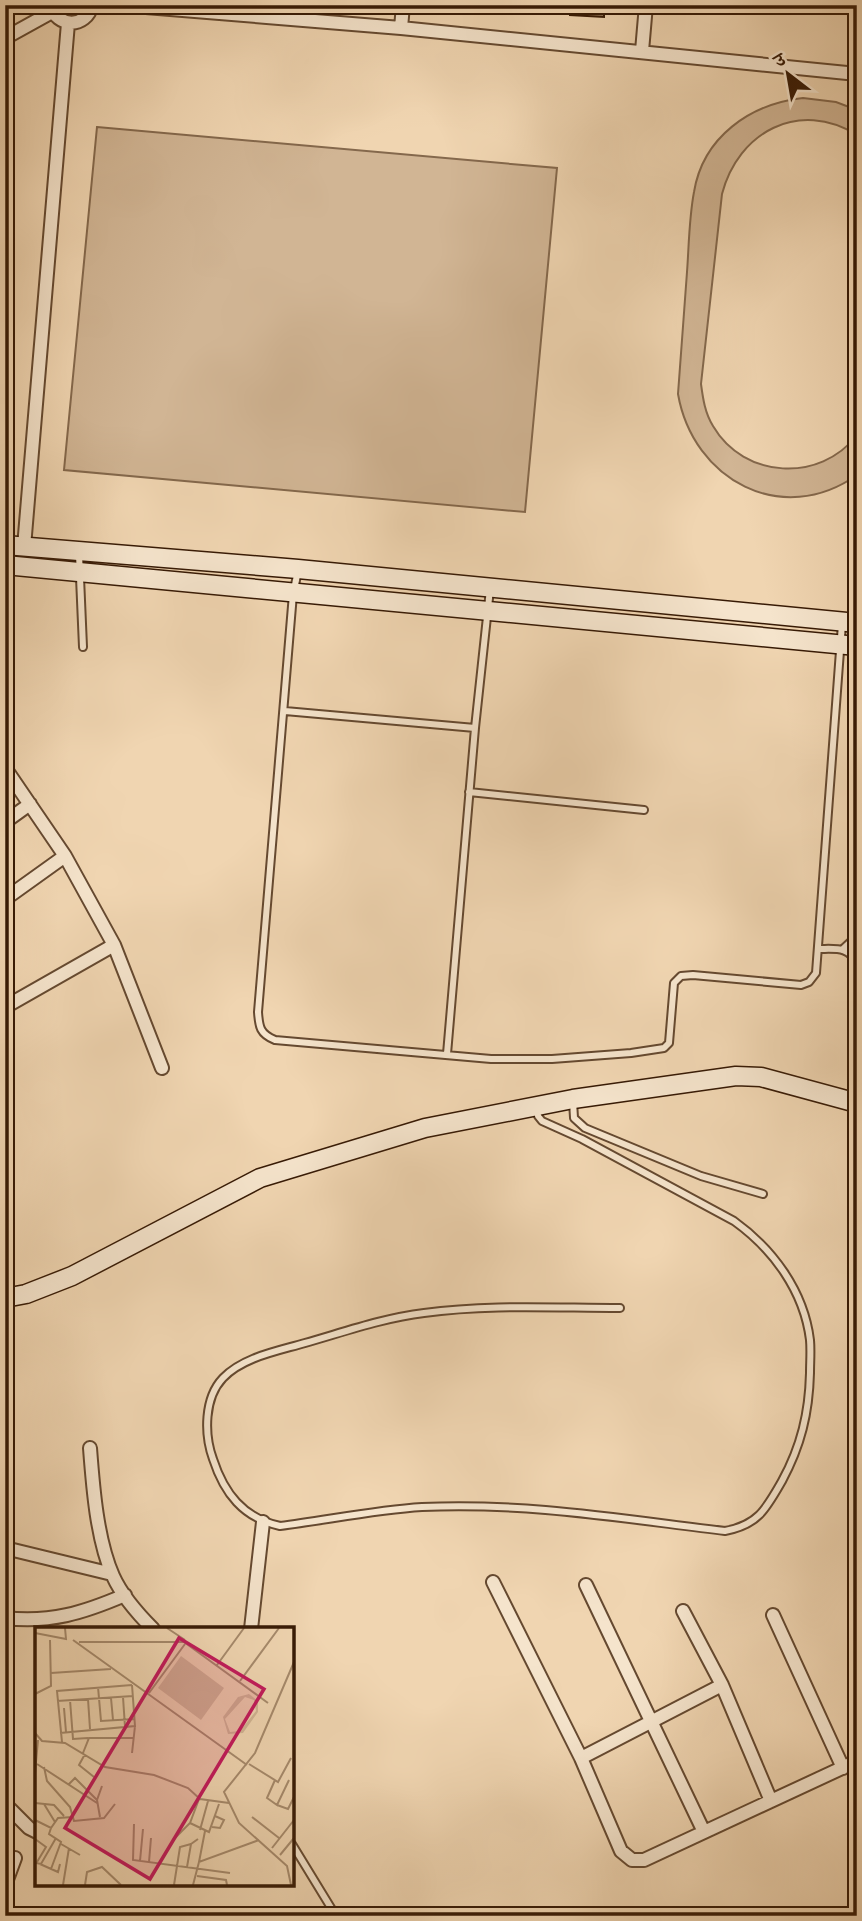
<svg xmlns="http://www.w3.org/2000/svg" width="862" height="1921" font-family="'IM FELL French Canon','Noto Serif Devanagari',serif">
	<rect width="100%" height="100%" fill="#f0d5b1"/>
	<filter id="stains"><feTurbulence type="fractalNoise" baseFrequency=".00286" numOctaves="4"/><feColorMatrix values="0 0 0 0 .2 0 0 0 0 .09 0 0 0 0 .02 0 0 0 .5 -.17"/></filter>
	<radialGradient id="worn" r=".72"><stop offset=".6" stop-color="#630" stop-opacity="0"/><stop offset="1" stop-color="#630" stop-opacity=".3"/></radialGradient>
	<path fill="#d1b594" stroke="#84684c" stroke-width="2" d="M 803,98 L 836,102 L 857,110 L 857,135 C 799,99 738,132 722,194 L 701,384 C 703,399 705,413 713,426 C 744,479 820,483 857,435 L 857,475 C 782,528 693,480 678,394 C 681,353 684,313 687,272 C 689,245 689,218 694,192 C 703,137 750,104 803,98 Z
		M 97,127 L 557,168 L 525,512 L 64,470 Z"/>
	<path fill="#977b5e" stroke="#371a05" stroke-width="2" d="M 570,5 L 604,5 L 604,17 L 570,15 Z"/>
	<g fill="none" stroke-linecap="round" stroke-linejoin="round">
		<g stroke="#654930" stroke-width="10">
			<path id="lane" d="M 79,554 L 83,647
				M 298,571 L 293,594 L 258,1012 C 259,1027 260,1034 275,1040 L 491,1059 L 552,1059 L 631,1053 L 664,1048 L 669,1043 L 674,983 L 681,976 L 693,975 L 801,985 L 809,982 L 816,973 L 842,624
				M 285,711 L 475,728
				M 469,792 L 644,810
				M 818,949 C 836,949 849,946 857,964
				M 843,949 L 857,936
				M 447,1054 L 475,728 L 490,589
				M 573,1101 L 574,1118 L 585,1128 L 701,1176 L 763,1194
				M 537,1108 L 538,1116 L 542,1121 L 582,1139 L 734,1221 C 773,1249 804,1291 810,1340 C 811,1351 810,1362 810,1373 C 809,1413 801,1446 782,1481 C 766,1509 758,1525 725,1531 C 624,1519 524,1502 422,1507 C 375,1510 327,1520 280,1526 C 243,1518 224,1493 213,1459 C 204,1434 204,1398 223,1378 C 243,1357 278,1351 305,1343 C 344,1332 383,1318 424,1313 C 488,1304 555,1308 620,1308
				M 292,1844 L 336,1916"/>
		</g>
		<g stroke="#654930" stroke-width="16">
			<path id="street" d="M 50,5 C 57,28 86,29 92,5
				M 121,5 L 401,28 L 857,74
				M 401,28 L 403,5
				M 5,38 L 52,12
				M 642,51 L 646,5
				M 24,547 L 68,23
				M 5,768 L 65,856 L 5,899
				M 5,822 L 30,804
				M 65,856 L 114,945 L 162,1068
				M 5,1007 L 114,945
				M 90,1448 C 93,1488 97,1540 113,1576 C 122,1596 138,1614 153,1629
				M 856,1533 L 857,1530
				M 5,1548 L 112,1574
				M 493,1582 L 581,1758 L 621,1851 L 632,1860 L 644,1860 L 857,1761
				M 586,1585 L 704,1832
				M 683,1611 L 722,1685 L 771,1801
				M 773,1615 L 843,1768
				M 5,1618 C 51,1623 83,1613 125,1595
				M 251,1629 L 263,1522
				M 581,1758 L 722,1685
				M 5,1804 L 29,1828 L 37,1832
				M 5,1885 L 15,1858"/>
		</g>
		<g stroke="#371a05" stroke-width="21">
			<path id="secondary" d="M 5,545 L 298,569 L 857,623
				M 5,565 L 857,646
				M 5,1298 L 26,1294 L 72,1276 L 260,1178 L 425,1128 L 573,1099 L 736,1076 L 761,1077 L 857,1103"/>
		</g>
		<use href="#lane" stroke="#f5e4cc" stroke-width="6"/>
		<use href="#street" stroke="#f5e4cc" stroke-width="12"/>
		<use href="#secondary" stroke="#f5e4cc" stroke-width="18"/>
	</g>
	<g transform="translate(35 1627)">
		<rect width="259" height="259" fill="#f0d5b1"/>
		<path d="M 146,29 L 189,61 L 166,93 L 123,61 ZM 214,67 L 223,74 L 223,85 L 208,106 L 193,107 L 188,90 L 203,70 ZM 210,70 L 219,73 L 221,84 L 205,104 L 195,105 L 190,92 Z" fill="#d1b594" fill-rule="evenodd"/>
		<path fill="none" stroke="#a68a6c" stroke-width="2" d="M 132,1 L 150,13M 0,6 L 31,12 L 30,1M 38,13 L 212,138M 44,15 L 149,15M 153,17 L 149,15 L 233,76M 182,38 L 209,1M 16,46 L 76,42M 205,54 L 244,1M 63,60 L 66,94 L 100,92M 114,66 L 150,17M 0,67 L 16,59 L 15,13M 88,70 L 90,100M 76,71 L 78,93M 53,72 L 55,102M 35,73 L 38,112 L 53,111M 22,74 L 98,69M 29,81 L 31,105M 0,106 L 7,114 L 30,116 L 70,140 L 119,148 L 153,161 L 165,172 L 194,176M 25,106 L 100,99 L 97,58M 27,115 L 22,64 L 97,58M 48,126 L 54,111 L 99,111M 97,126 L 100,99M 50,127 L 44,138 L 59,150M 2,137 L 62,176M 214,137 L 243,155 L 256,131M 9,140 L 12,154 L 35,180 L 39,194 L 69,191 L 80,177M 0,146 L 3,113M 240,153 L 232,171 L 242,178 L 254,153M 33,158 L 40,151 L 62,173M 0,176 L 19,178 L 29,189M 9,177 L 20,195M 242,178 L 253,182 L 259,170M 65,190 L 62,173 L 67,159M 217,190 L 244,211M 0,193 L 16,201 L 23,191 L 38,190M 155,196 L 174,205 L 184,177M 99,197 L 98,233 L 195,246M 177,200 L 185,201 L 189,193 L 180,189M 165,203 L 173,174M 170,204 L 164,235 L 224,213M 0,212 L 11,220 L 2,235M 138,213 L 155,196 L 164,172M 26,217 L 45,228M 237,221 L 259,193M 245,228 L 259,211M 105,234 L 108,202M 114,235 L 116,211M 1,236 L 6,237 L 21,211M 5,237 L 23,245 L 25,237M 152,240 L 156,217 L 163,212M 16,242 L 26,215 L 14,207 L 16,201M 162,249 L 191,253 L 192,258M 28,258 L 34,221M 50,258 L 52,245 L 67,240 L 86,258M 139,258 L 145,220 L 156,217M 158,258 L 164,235M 256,258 L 252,239 L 204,196 L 189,165 L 220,126 L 259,35"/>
		<path fill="#c2185b" fill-opacity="0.15" stroke="#c2185b" stroke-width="3.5" d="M 144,11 L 229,62 L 115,252 L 30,201 Z"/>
		<rect width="259" height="259" fill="none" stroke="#371a05" stroke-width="3.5"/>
	</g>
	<rect width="862" height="1921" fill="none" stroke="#f0d5b1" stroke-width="28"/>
	<rect x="7" y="7" width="848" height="1907" fill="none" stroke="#371a05" stroke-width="3.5"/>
	<rect x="14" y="14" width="834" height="1893" fill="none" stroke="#371a05" stroke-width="2"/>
	<g transform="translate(788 74) rotate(329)" stroke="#f5e4cc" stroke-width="5" paint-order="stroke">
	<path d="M0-5L12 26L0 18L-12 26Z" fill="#371a05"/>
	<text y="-10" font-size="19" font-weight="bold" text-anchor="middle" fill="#371a05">उ</text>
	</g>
	<rect width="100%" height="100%" filter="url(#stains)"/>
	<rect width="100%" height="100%" fill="url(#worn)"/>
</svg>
